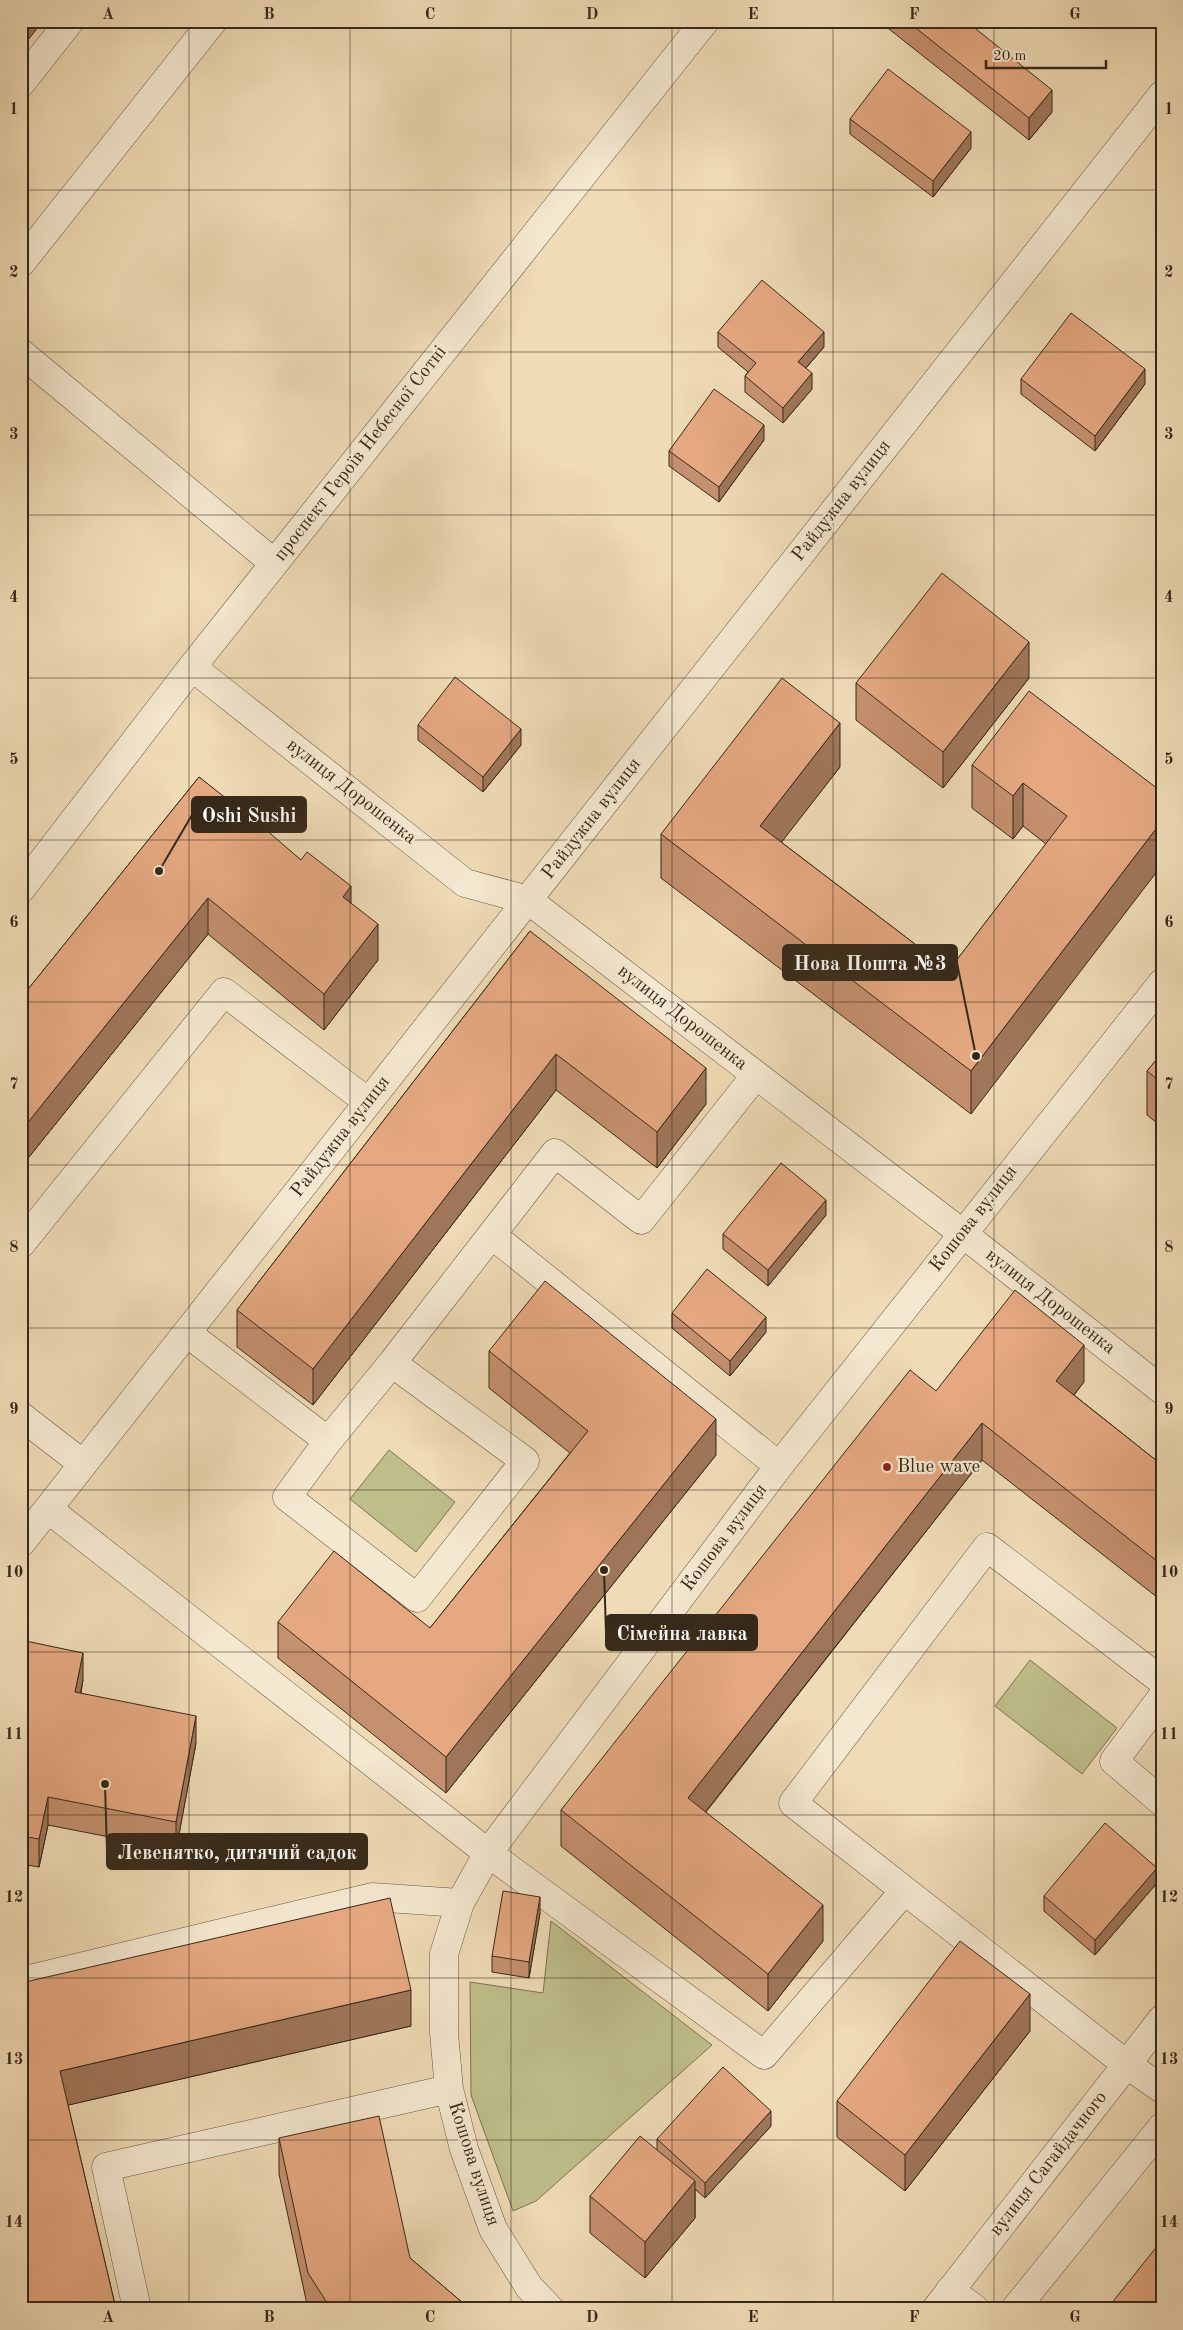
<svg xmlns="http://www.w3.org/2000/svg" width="1183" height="2330" font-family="'Old Standard TT',serif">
	<rect width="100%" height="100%" fill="#efdbb6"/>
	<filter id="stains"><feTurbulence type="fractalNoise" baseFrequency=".004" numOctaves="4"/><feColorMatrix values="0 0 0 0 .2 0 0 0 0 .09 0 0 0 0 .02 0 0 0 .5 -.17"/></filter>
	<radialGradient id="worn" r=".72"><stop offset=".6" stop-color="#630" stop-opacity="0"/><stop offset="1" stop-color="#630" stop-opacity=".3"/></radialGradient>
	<path fill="#bebe8b" stroke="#7a7452" d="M 389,1450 L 455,1502 L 416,1552 L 350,1499 Z
		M 1030,1660 L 1117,1728 L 1082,1774 L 995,1706 Z
		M 551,1921 L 712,2045 L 536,2201 L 513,2211 L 471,2095 L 470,1982 L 543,1993 Z"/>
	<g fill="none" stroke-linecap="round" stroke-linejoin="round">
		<g stroke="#645641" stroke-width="29">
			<path id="minor" d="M 21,83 L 70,21
				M 21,263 L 213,21
				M 21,353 L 274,563
				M 192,667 L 465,883 L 528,900 L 962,1233 L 1162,1390
				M 21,889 L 192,667 L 705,21
				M 492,1235 L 779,1466
				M 21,1244 L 224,992 L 368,1102
				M 187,1333 L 328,1441 L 287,1497 L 417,1598 L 525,1461 L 392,1363 L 328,1441
				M 392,1363 L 555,1153 L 641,1220 L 756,1075
				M 21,1416 L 83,1464
				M 48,1509 L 488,1853 L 764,2055 L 904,1891
				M 21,1543 L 1162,95
				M 1162,1681 L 987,1547 L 793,1803 L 1126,2064 L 1162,2089
				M 1162,1697 L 1114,1761 L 1162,1802
				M 21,1981 L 372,1897 L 460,1903
				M 950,2290 L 975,2309
				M 137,2309 L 106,2167 L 449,2089
				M 550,2309 L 529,2287 L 493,2229 L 464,2149 L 449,2089 L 444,2033 L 444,1954 L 460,1903 L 488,1853 L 779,1466 L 1162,983
				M 936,2309 L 1162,2019
				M 1015,2309 L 1162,2127"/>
		</g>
		<use href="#minor" stroke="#f5e8d0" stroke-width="28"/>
	</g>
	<path fill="#c5906f" stroke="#36291a" d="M 879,21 L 966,21 L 1052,112 L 1029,140 Z
		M 850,119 L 971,148 L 933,197 L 850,134 Z
		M 718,332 L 824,347 L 806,368 L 812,389 L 783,423 L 745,392 L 745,376 L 748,372 L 718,347 Z
		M 1021,379 L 1145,384 L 1095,451 L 1021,394 Z
		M 764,440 L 719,502 L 669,466 L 669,451 Z
		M 1029,678 L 943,788 L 856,720 L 856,683 Z
		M 418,725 L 521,745 L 483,792 L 418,740 Z
		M 972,765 L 1162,792 L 971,1114 L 661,878 L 661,834 L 840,767 L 781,842 L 949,970 L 1046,844 L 1023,826 L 1013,839 L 972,808 Z
		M 199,777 L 301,860 L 351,903 L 378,960 L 324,1030 L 208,934 L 21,1167 L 21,998 Z
		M 530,931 L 706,1104 L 657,1168 L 556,1090 L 313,1405 L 237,1347 L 237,1310 Z
		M 1162,1053 L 1162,1127 L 1147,1115 L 1147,1071 Z
		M 826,1215 L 768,1286 L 723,1249 L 723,1234 Z
		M 672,1313 L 766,1332 L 730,1376 L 672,1328 Z
		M 489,1351 L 716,1455 L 446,1793 L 278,1658 L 278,1622 L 430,1628 L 570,1453 L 489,1388 Z
		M 1084,1382 L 1074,1395 L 1162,1465 L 1162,1601 L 982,1460 L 706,1812 L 823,1941 L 768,2011 L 561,1846 L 561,1810 L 936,1391 Z
		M 21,1640 L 83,1680 L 81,1693 L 196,1743 L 176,1850 L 48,1825 L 39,1867 L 21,1864 Z
		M 1157,1883 L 1095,1955 L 1044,1911 L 1044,1896 Z
		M 540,1913 L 529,1978 L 492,1972 L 492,1956 Z
		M 21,1983 L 411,2026 L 68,2105 L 116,2309 L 21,2309 Z
		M 1030,2031 L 905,2191 L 837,2137 L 837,2101 Z
		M 771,2126 L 705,2198 L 695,2189 L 695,2218 L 645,2278 L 590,2233 L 590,2196 L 657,2150 L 657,2139 Z
		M 279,2138 L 410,2258 L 470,2309 L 308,2309 L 279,2174 Z"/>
	<path fill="#a0765a" stroke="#36291a" d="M 21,21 L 43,21 L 21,49 Z
		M 1052,90 L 1052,112 L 1029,140 L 1029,118 Z
		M 971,132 L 971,148 L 933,197 L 933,181 Z
		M 824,332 L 824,347 L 798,377 L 798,362 Z
		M 1145,369 L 1145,384 L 1095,451 L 1095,436 Z
		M 812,373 L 812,389 L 783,423 L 783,408 Z
		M 764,425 L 764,440 L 719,502 L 719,487 Z
		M 1029,642 L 1029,678 L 943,788 L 943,752 Z
		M 840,723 L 840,767 L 760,870 L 760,826 Z
		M 521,729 L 521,745 L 483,792 L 483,777 Z
		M 1023,783 L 1023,826 L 1013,839 L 1013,796 Z
		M 1162,821 L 1162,865 L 971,1114 L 971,1071 Z
		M 351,886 L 351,922 L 343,897 Z
		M 208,898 L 208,934 L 21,1167 L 21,1131 Z
		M 378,924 L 378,960 L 324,1030 L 324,994 Z
		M 556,1054 L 556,1090 L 313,1405 L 313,1369 Z
		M 706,1068 L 706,1104 L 657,1168 L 657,1132 Z
		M 826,1200 L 826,1215 L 768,1286 L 768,1270 Z
		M 766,1317 L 766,1332 L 730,1376 L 730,1361 Z
		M 1084,1345 L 1084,1382 L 1056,1417 L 1056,1381 Z
		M 716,1419 L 716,1455 L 446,1793 L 446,1757 Z
		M 982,1423 L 982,1460 L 688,1834 L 688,1798 Z
		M 83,1653 L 83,1680 L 75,1720 L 75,1692 Z
		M 196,1716 L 196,1743 L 176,1850 L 176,1822 Z
		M 48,1797 L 48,1825 L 39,1867 L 39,1839 Z
		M 1157,1868 L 1157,1883 L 1095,1955 L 1095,1940 Z
		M 540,1897 L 540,1913 L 529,1978 L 529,1962 Z
		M 823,1905 L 823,1941 L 768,2011 L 768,1974 Z
		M 411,1990 L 411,2026 L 60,2107 L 60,2071 Z
		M 1030,1994 L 1030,2031 L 905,2191 L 905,2155 Z
		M 771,2111 L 771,2126 L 705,2198 L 705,2183 Z
		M 695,2181 L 695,2218 L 645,2278 L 645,2242 Z"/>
	<path fill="#e5a881" stroke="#36291a" d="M 907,21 L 966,21 L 1052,90 L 1029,118 Z
		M 888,69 L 971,132 L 933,181 L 850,119 Z
		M 762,280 L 824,332 L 798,362 L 812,373 L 783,408 L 745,376 L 756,363 L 718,332 Z
		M 1071,313 L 1145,369 L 1095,436 L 1021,379 Z
		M 714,389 L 764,425 L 719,487 L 669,451 Z
		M 942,573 L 1029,642 L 943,752 L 856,683 Z
		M 455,677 L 521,729 L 483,777 L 418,725 Z
		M 782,678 L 840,723 L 760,826 L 949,970 L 1067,816 L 1023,783 L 1013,796 L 972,765 L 1029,691 L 1162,792 L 1162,821 L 971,1071 L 661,834 Z
		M 199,777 L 264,828 L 301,860 L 307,852 L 351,886 L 343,897 L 378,924 L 324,994 L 208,898 L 21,1131 L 21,998 Z
		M 530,931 L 706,1068 L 657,1132 L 556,1054 L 313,1369 L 237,1310 Z
		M 1162,1053 L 1162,1083 L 1147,1071 Z
		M 781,1163 L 826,1200 L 768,1270 L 723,1234 Z
		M 707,1269 L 766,1317 L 730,1361 L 672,1313 Z
		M 545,1281 L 716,1419 L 446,1757 L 278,1622 L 334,1551 L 430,1628 L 588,1431 L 489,1351 Z
		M 1015,1290 L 1084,1345 L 1056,1381 L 1162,1465 L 1162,1565 L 982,1423 L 688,1798 L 823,1905 L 768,1974 L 561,1810 L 910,1370 L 936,1391 Z
		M 21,1640 L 83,1653 L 75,1692 L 196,1716 L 176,1822 L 48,1797 L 39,1839 L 21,1836 Z
		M 1105,1823 L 1157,1868 L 1095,1940 L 1044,1896 Z
		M 503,1891 L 540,1897 L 529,1962 L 492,1956 Z
		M 390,1898 L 411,1990 L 60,2071 L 116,2309 L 27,2309 L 21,2286 L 21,1983 Z
		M 960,1941 L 1030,1994 L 905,2155 L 837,2101 Z
		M 723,2067 L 771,2111 L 705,2183 L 657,2139 Z
		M 379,2116 L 410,2258 L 470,2309 L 331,2309 L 308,2273 L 279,2138 Z
		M 640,2136 L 695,2181 L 645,2242 L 590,2196 Z
		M 1162,2240 L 1162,2309 L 1107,2309 Z"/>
	<path fill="none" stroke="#36291a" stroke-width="1" stroke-opacity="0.55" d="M 189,21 L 189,2309M 350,21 L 350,2309M 511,21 L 511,2309M 672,21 L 672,2309M 833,21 L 833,2309M 994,21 L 994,2309M 21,190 L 1162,190M 21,352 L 1162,352M 21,515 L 1162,515M 21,678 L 1162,678M 21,840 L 1162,840M 21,1002 L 1162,1002M 21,1165 L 1162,1165M 21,1328 L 1162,1328M 21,1490 L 1162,1490M 21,1652 L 1162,1652M 21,1815 L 1162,1815M 21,1978 L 1162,1978M 21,2140 L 1162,2140"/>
	<circle fill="#8f2418" stroke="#f5e8d0" stroke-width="2" cx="887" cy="1467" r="5"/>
	<g text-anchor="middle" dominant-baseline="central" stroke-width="4.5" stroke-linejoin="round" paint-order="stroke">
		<g font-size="19" fill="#36291a" stroke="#f5e8d0">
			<text transform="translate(361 454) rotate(-52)">проспект Героїв Небесної Сотні</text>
			<text transform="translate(842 501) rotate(-52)">Райдужна вулиця</text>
			<text transform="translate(351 792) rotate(38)">вулиця Дорошенка</text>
			<text transform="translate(592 819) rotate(-52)">Райдужна вулиця</text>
			<text transform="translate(682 1018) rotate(38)">вулиця Дорошенка</text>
			<text transform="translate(341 1137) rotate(-52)">Райдужна вулиця</text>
			<text transform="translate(974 1219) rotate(-52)">Кошова вулиця</text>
			<text transform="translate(1050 1302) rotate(38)">вулиця Дорошенка</text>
			<text transform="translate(725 1538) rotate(-53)">Кошова вулиця</text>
			<text transform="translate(473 2164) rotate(72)">Кошова вулиця</text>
			<text transform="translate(1049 2164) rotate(-52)">вулиця Сагайдачного</text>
		</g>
		<g font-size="19" fill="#36291a" stroke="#f5e8d0" text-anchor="start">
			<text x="897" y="1467">Blue wave</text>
		</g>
	</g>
	<path fill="none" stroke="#36291a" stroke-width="2" d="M159 871L192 815M976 1056L957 963M604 1570L606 1633M105 1784L107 1852"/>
	<g fill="#36291a" stroke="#f5e8d0" stroke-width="2">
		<circle cx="159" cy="871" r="5"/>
		<circle cx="976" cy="1056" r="5"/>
		<circle cx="604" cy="1570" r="5"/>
		<circle cx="105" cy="1784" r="5"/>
	</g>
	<g fill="#36291a" stroke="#36291a" stroke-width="2">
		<rect x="192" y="797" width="114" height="35" rx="5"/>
		<rect x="783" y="945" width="174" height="35" rx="5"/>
		<rect x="606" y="1615" width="151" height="35" rx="5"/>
		<rect x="107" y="1834" width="260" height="35" rx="5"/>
	</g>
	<g font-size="20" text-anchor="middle" font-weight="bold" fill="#fff">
		<text x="249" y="822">Oshi Sushi</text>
		<text x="870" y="970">Нова Пошта №3</text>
		<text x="682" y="1640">Сімейна лавка</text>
		<text x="237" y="1859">Левенятко, дитячий садок</text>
	</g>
	<rect width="1183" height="2330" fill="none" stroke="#efdbb6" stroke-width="55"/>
	<path d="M986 60v8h120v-8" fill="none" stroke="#36291a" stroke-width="2.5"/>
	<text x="993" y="60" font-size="15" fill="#36291a" stroke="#f5e8d0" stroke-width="4" paint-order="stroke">20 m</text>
	<rect x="28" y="28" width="1128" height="2274" fill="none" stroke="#36291a" stroke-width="2"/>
	<g font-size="16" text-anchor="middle" font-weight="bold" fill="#36291a">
		<text x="108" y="19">A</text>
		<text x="269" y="19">B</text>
		<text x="430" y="19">C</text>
		<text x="592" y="19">D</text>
		<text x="753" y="19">E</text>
		<text x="914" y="19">F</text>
		<text x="1075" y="19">G</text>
		<text x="14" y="114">1</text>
		<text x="1169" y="114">1</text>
		<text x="14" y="277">2</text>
		<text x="1169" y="277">2</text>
		<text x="14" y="439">3</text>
		<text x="1169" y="439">3</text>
		<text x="14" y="602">4</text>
		<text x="1169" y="602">4</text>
		<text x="14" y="764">5</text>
		<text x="1169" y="764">5</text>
		<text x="14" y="927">6</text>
		<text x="1169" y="927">6</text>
		<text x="14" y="1089">7</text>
		<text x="1169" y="1089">7</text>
		<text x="14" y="1252">8</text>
		<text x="1169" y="1252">8</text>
		<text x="14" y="1414">9</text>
		<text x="1169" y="1414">9</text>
		<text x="14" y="1577">10</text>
		<text x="1169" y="1577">10</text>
		<text x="14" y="1739">11</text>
		<text x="1169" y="1739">11</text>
		<text x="14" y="1902">12</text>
		<text x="1169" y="1902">12</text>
		<text x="14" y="2064">13</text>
		<text x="1169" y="2064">13</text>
		<text x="14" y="2227">14</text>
		<text x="1169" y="2227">14</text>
		<text x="108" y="2322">A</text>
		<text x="269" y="2322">B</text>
		<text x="430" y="2322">C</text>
		<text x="592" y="2322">D</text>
		<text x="753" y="2322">E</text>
		<text x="914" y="2322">F</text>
		<text x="1075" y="2322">G</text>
	</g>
	<rect width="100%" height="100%" filter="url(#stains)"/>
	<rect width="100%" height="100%" fill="url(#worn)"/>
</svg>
